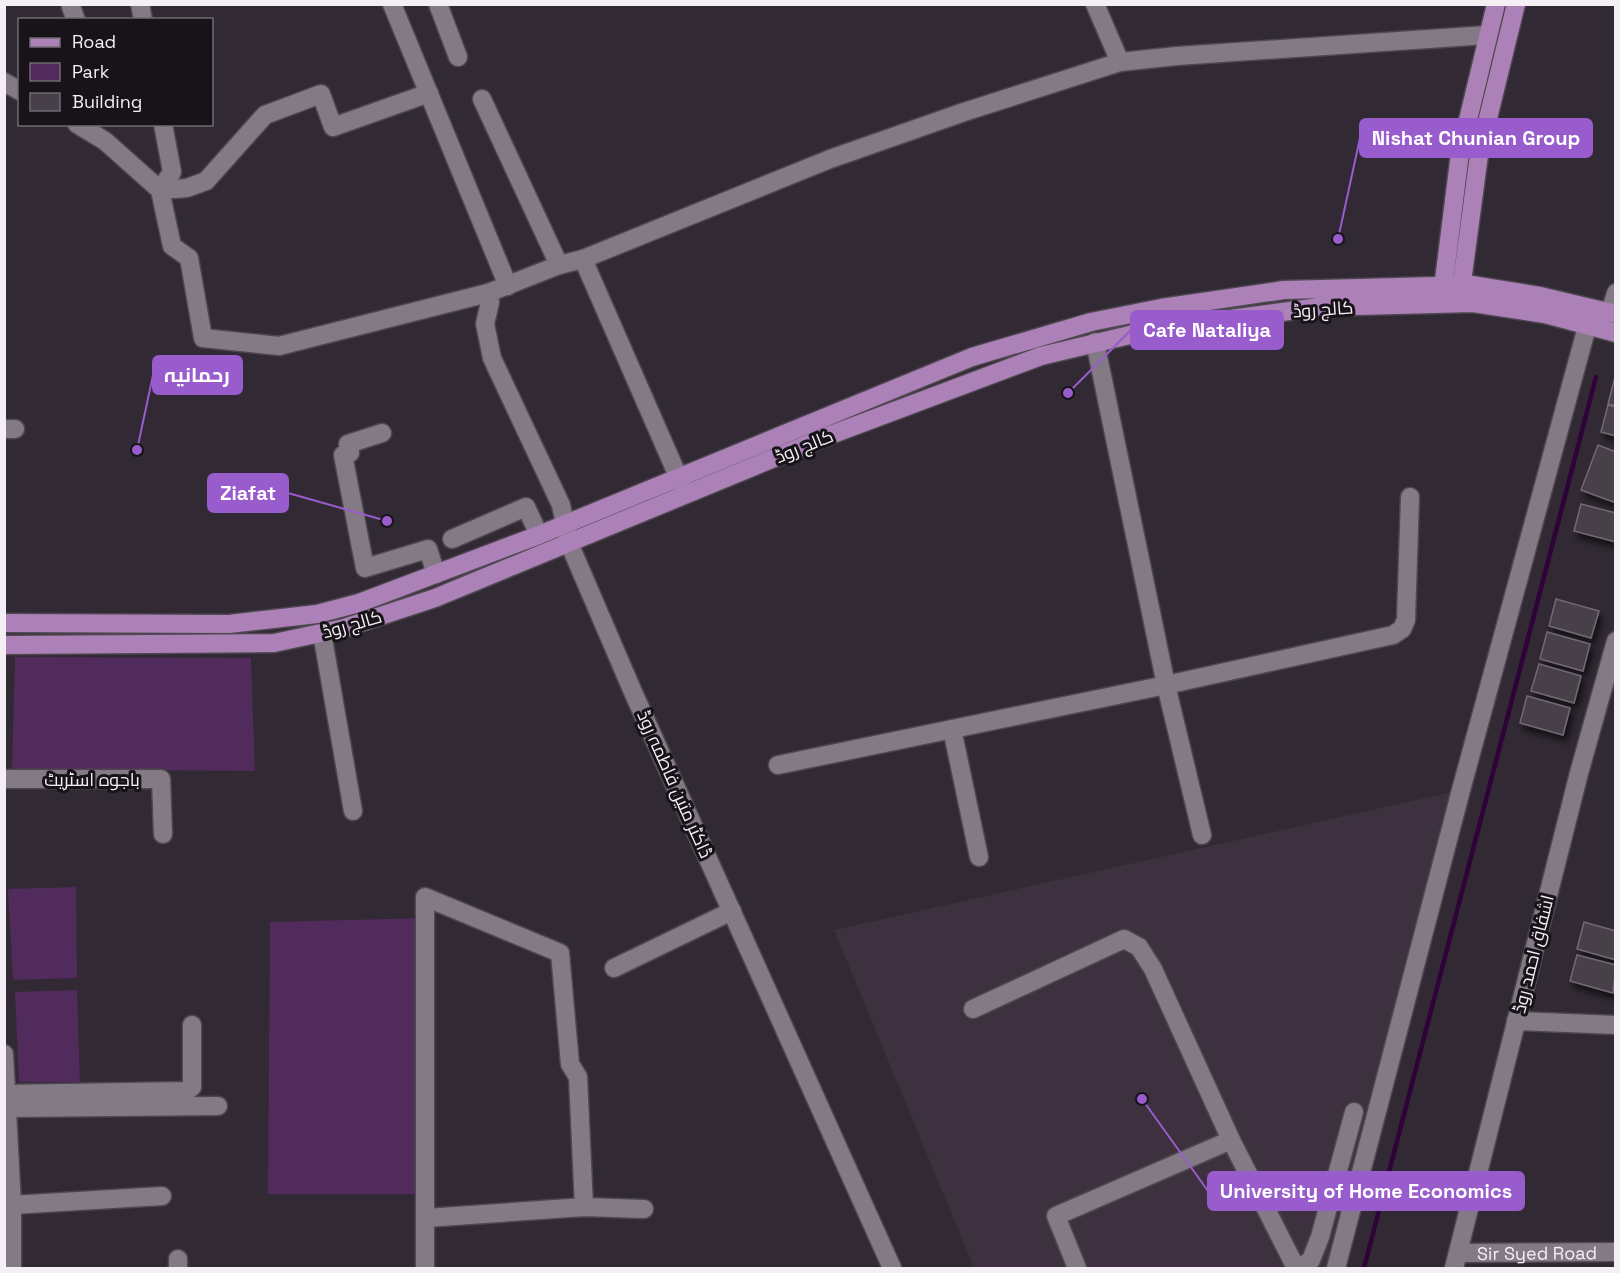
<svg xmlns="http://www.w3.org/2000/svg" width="1620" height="1273" font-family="'Space Grotesk',Cairo,sans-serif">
	<defs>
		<filter id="shadow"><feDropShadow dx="3.5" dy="6" stdDeviation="3" flood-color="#0009"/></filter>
	</defs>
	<rect width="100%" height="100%" fill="#312933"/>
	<path fill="#3d3140" d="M 1461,790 L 1336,1268 L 974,1268 L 834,930 Z"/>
	<path fill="#512b5b" d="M 15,657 L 251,658 L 255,771 L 12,769 Z
		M 76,887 L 77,978 L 13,980 L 8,889 Z
		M 425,918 L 421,1194 L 268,1194 L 270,922 Z
		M 77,990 L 80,1082 L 19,1082 L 15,992 Z"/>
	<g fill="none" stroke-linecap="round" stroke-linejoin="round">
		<path stroke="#30023b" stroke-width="4.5" d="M 1364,1268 L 1596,377"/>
	</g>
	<path fill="#473f49" stroke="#726874" stroke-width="1.5" filter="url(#shadow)" d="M 1615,377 L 1616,377 L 1616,406 L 1608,404 Z
		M 1608,405 L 1616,407 L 1616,436 L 1601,432 Z
		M 1598,445 L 1616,452 L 1616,503 L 1581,490 Z
		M 1581,504 L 1616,513 L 1616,542 L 1574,531 Z
		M 1556,599 L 1599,611 L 1591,638 L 1549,626 Z
		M 1547,632 L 1590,644 L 1583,671 L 1540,659 Z
		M 1539,664 L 1581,676 L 1574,703 L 1531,691 Z
		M 1527,696 L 1570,708 L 1563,735 L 1520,723 Z
		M 1584,922 L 1616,931 L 1616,960 L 1577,949 Z
		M 1577,955 L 1616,965 L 1613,993 L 1570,981 Z"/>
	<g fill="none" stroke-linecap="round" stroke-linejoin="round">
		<g stroke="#4e474f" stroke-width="21">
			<g id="minor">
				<path d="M 140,4 L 143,20"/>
				<path d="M 392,4 L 508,286"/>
				<path d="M 438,4 L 458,57"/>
				<path d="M 1095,4 L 1120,62"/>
				<path d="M 71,7 L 76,20"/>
				<path d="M 4,82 L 20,91"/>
				<path d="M 482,99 L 559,265"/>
				<path d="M 77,124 L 105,141 L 160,190 L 172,246 L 189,258 L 203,338 L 279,346 L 488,293 L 559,265 L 583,259 L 830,159 L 964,112 L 1120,62 L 1177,56 L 1487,35"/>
				<path d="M 160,190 L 187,188 L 206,181 L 265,115 L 321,94 L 333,127 L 429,93"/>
				<path d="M 160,190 L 172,172 L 163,124"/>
				<path d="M 583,259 L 684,490"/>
				<path d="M 488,293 L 490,302 L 485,324 L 492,358 L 561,505 L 569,543 L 633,692 L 892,1268"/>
				<path d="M 1610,313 L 1616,293"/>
				<path d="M 1095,342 L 1166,685 L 1202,835"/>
				<path d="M 4,429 L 15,429"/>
				<path d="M 382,433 L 348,444 L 350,453 L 343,455 L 365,568 L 428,549 L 436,574"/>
				<path d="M 452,539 L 526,507 L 539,535"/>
				<path d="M 322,633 L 353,811"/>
				<path d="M 952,729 L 979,857"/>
				<path d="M 778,765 L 1166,685 L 1393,635 L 1402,629 L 1406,620 L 1410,497"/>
				<path d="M 4,779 L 161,779 L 163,834"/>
				<path d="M 614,968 L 732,911"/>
				<path d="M 973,1009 L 1124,939 L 1139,947 L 1153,969 L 1231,1140 L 1056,1216 L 1077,1268"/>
				<path d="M 1516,1021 L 1616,1025"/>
				<path d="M 4,1054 L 12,1205 L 12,1268"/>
				<path d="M 5,1094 L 187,1091 L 192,1087 L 192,1025"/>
				<path d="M 7,1108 L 218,1106"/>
				<path d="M 1231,1140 L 1296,1268"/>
				<path d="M 12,1205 L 162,1196"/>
				<path d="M 426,1218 L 584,1207 L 644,1209"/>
				<path id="s1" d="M 1459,1253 L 1616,1252"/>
				<path d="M 178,1259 L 178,1268"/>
				<path d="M 425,1268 L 425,897 L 560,953 L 570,1064 L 578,1077 L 584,1207"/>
				<path d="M 1300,1268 L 1311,1260 L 1320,1237 L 1354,1112"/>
				<path d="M 1336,1268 L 1461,790 L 1588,323"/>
				<path d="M 1454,1268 L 1579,773 L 1616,641"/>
			</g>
		</g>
		<g stroke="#4e474f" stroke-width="21">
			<path id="major" d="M 1442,296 L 1460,153 L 1496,4
				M 1460,297 L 1479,155 L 1516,4
				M 4,623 L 229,624 L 317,614 L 359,603 L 539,535 L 972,357 L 1091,322 L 1161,308 L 1284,290 L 1472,285 L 1540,296 L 1616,314
				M 4,645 L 274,643 L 344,628 L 435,598 L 825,437 L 1041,356 L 1155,329 L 1319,307 L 1473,303 L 1545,314 L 1616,333"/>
		</g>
		<use href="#minor" stroke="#837a86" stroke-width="18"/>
		<use href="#major" stroke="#ac81b8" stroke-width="18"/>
	</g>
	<g text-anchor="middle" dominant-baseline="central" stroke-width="6" stroke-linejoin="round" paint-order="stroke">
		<g font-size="18" fill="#f4eef5" stroke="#171318">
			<text transform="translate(1323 309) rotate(-4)">کالج روڈ</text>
			<text transform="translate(804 446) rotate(-22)">کالج روڈ</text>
			<text transform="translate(352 624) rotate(-16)">کالج روڈ</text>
			<text x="92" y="779">باجوہ اسٹریٹ</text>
			<text transform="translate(675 784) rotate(66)">ڈاکٹر متین فاطمہ روڈ</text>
			<text transform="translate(1533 954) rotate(-76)">اشفاق احمد روڈ</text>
			<text stroke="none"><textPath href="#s1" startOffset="78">Sir Syed Road</textPath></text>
		</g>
	</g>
	<path fill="none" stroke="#995ccc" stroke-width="2" d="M1338 239L1360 138M1068 393L1131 330M137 450L153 375M387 521L288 493M1142 1099L1208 1191"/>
	<g fill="#995ccc" stroke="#171318" stroke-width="2">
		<circle cx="1338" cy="239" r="6"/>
		<circle cx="1068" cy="393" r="6"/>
		<circle cx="137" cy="450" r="6"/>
		<circle cx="387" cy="521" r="6"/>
		<circle cx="1142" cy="1099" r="6"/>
	</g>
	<g fill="#995ccc" stroke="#995ccc" stroke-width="2">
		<rect x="1360" y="119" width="232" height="38" rx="6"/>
		<rect x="1131" y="311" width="152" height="38" rx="6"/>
		<rect x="153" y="356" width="89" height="38" rx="6"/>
		<rect x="208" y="474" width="80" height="38" rx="6"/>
		<rect x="1208" y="1172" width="316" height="38" rx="6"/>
	</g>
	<g font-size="20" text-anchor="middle" font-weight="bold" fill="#fff">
		<text x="1476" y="145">Nishat Chunian Group</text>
		<text x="1207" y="337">Cafe Nataliya</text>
		<text x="197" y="382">رحمانیہ</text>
		<text x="248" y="500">Ziafat</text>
		<text x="1366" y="1198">University of Home Economics</text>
	</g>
	<rect width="1620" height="1273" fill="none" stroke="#f4eef5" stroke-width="12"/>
	<rect x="18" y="18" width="195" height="108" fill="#171318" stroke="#6f6b70" stroke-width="1.5"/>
	<rect x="30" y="38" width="30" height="9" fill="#ac81b8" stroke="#6f6b70" stroke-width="1.5"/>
	<text x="72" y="48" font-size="18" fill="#f4eef5">Road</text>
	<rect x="30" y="63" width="30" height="18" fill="#512b5b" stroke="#6f6b70" stroke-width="1.5"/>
	<text x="72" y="78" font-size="18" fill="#f4eef5">Park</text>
	<rect x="30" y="93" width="30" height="18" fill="#473f49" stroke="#6f6b70" stroke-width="1.5"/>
	<text x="72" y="108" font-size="18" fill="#f4eef5">Building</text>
</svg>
